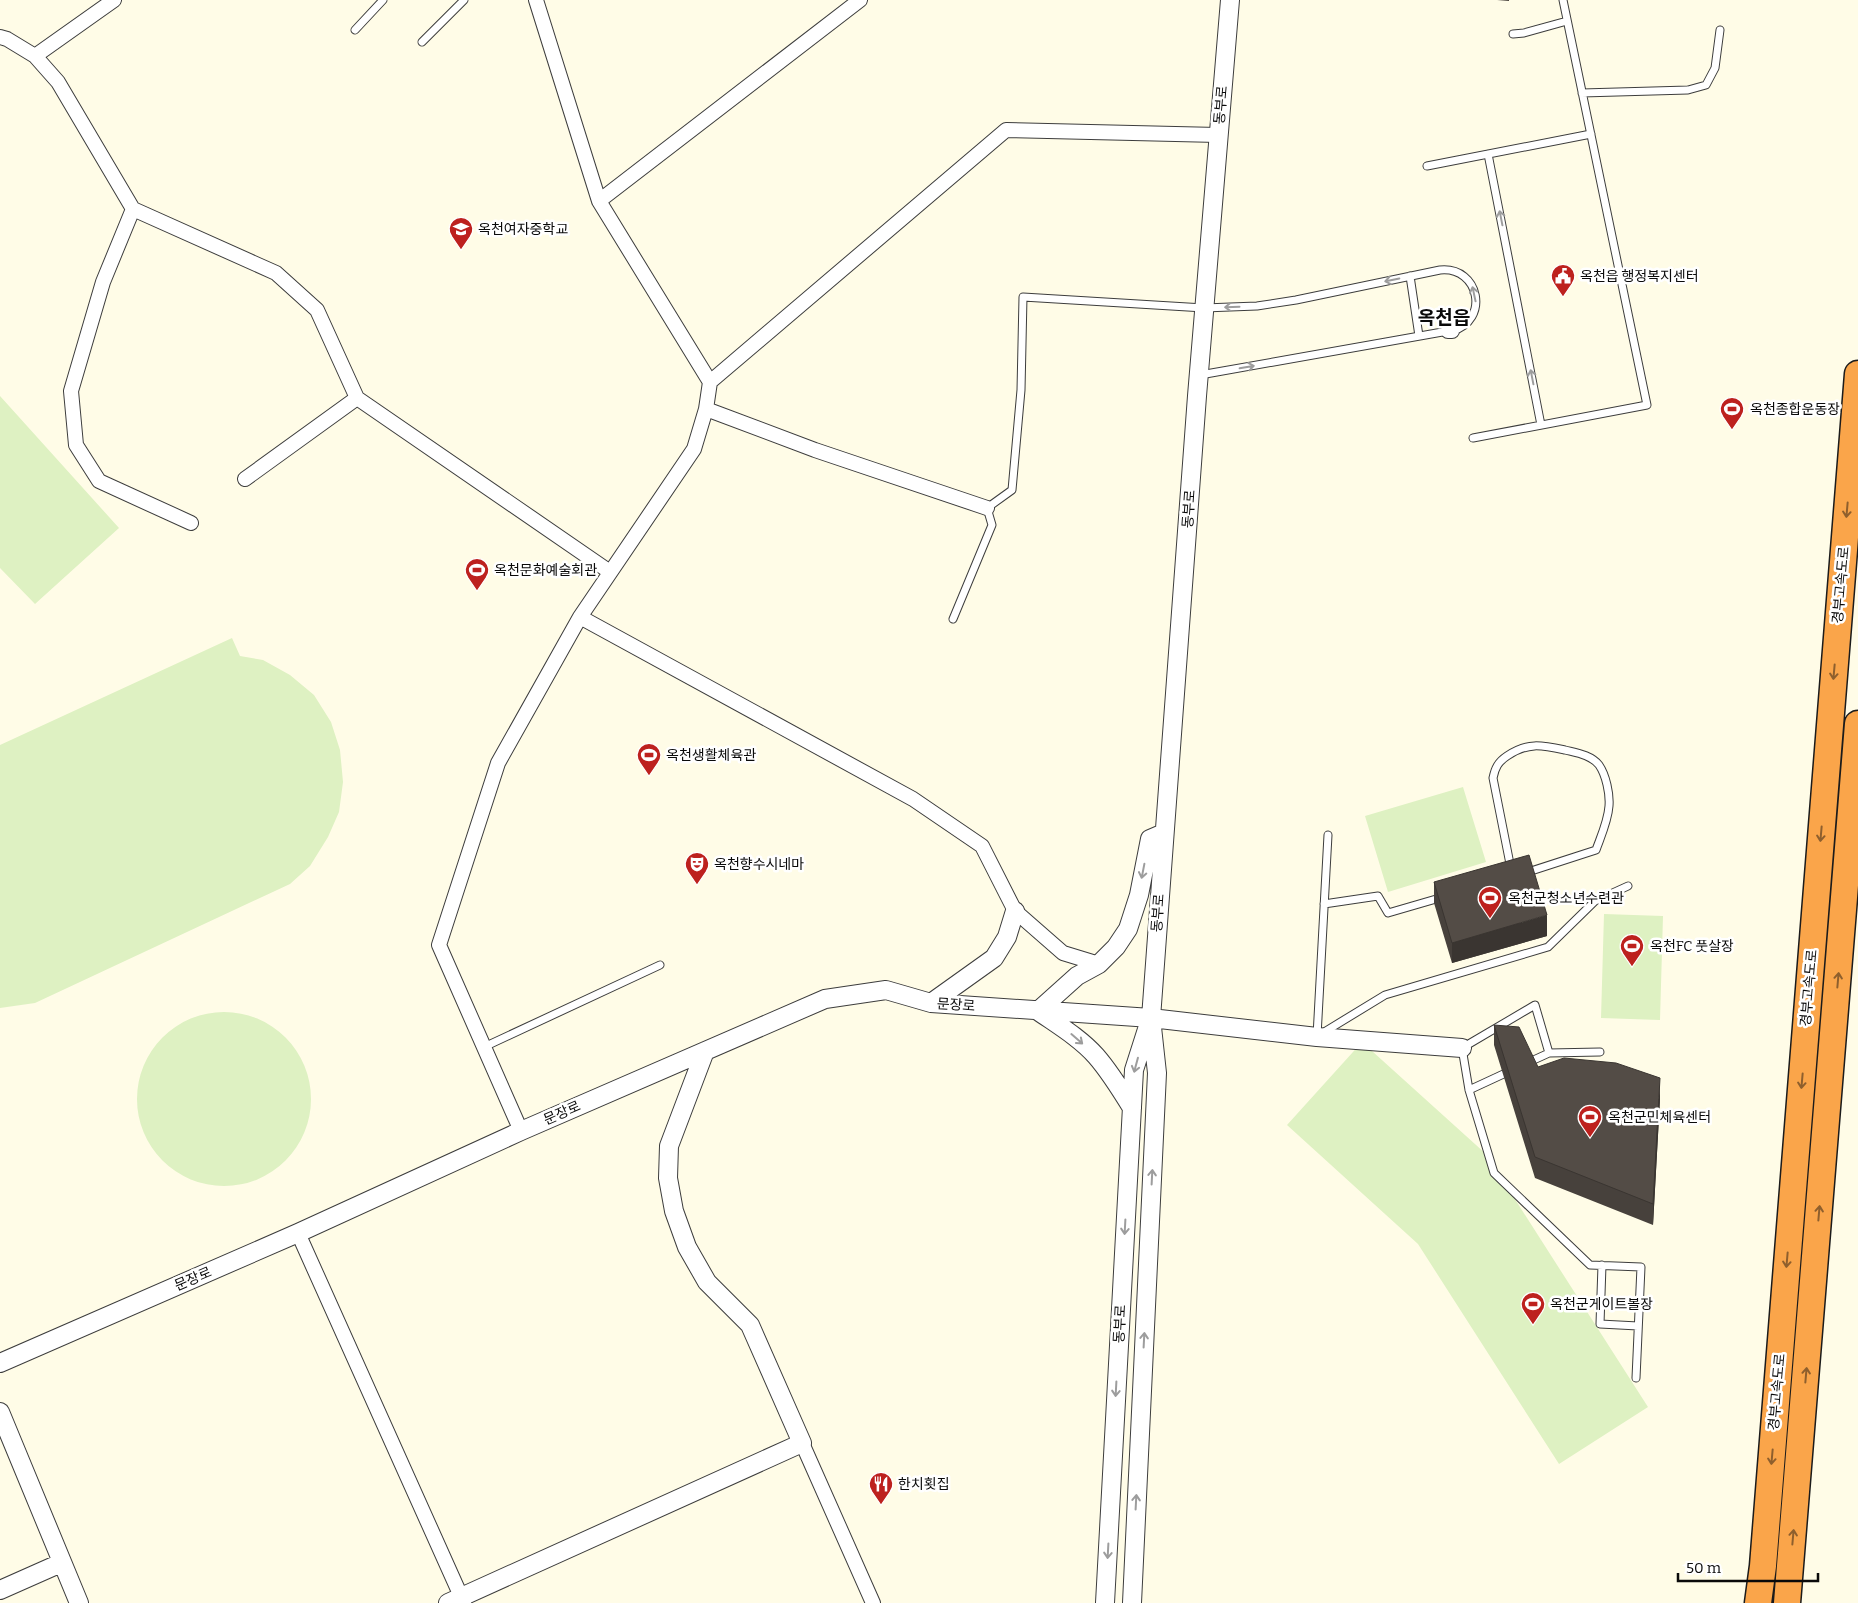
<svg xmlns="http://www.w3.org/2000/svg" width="1858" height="1603" font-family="Bitter,'Noto Sans KR',serif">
	<rect width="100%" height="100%" fill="#fffce7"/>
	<path fill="#def1c2" d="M 0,396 L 119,528 L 35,604 L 0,568 Z
		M 232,638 L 240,656 L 263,660 L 290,675 L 314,695 L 331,722 L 340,750 L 343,782 L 339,812 L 328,837 L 310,866 L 290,884 L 35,1003 L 0,1008 L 0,745 Z
		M 1463,787 L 1486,862 L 1388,892 L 1365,816 Z
		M 1604,914 L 1663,916 L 1660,1020 L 1601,1018 Z
		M137 1099a87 87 0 1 1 174 0a87 87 0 1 1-174 0Z
		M 1362,1042 L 1486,1154 L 1648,1407 L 1559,1464 L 1418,1244 L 1287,1125 Z"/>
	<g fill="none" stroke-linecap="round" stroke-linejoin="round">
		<g stroke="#3d3d3d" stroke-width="9">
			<path id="service" d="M 355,30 L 383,0
				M 1513,34 L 1524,33 L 1567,21
				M 422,42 L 464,0
				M 1582,93 L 1688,90 L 1706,85 L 1715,68 L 1720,30
				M 1488,154 L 1541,425
				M 1427,166 L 1591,134
				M 1410,276 L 1419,336
				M 1200,375 L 1448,331
				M 1473,438 L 1647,405 L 1563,0
				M 953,619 L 992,525 L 987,508 L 1012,490 L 1021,390 L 1023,297 L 1204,308 L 1257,306 L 1296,300 L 1440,270 C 1480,266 1490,321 1452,331
				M 1511,869 L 1493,778 C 1495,768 1498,762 1507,756 C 1528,742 1541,745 1565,750 C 1577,753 1591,755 1599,765 C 1606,775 1610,794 1609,806 C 1608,821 1601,836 1596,850 L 1525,873
				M 1324,904 L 1378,896 L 1388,913 L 1443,897
				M 1321,1034 L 1385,995 L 1548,947 L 1595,901 L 1628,886
				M 1317,1036 L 1328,835
				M 484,1047 L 660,965
				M 1600,1052 L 1549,1053 L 1535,1005 L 1462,1048 L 1469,1090 L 1494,1173 L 1590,1265 L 1641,1267 L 1636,1378
				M 1527,1063 L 1549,1053
				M 1469,1090 L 1510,1071
				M 1602,1265 L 1600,1324 L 1638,1326"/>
		</g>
		<g stroke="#3d3d3d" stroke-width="16">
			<path id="minor" d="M 0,37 L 7,39 L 35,56 L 58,82 L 133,209 L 276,273 L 317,310 L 357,398
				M 35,56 L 114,0
				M 599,201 L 860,0
				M 133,209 L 103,282 L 71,391 L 76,445 L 99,481 L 191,523
				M 1448,331 L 1452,331
				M 710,382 L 1006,130 L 1218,135
				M 706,409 L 815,450 L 987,508
				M 245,479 L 357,398 L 610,572
				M 580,617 L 913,799 L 982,846 L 1015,911 L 1063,953 L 1099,964
				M 521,1131 L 439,945 L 498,763 L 580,617 L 694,449 L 706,409 L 710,382 L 599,201 L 536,0
				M 298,1233 L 464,1603
				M 802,1443 L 873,1603"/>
		</g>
		<g stroke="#3d3d3d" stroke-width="20">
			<path id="tertiary" d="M 931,1003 L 994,958 L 1007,937 L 1015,911
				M 1038,1011 L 1077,976 L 1099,964 L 1116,947 L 1128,929 L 1139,895 L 1150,839 L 1164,833
				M 1038,1011 C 1058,1025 1080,1038 1096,1056 C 1110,1072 1121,1090 1132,1108
				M 0,1363 L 298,1233 L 521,1131 L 825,999 L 886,990 L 931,1003 L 1151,1018 L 1317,1037 L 1462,1048
				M 0,1412 L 79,1603
				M 0,1590 L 61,1563
				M 448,1603 L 802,1443 L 750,1325 L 707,1282 L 687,1247 L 674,1211 L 668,1178 L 669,1146 L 705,1051
				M 1105,1603 L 1134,1070 L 1149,1023
				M 1132,1603 L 1157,1073 L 1151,1018 L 1197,396 L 1230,0"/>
		</g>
		<g stroke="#1b1b1b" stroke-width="29">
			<path id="motorway" d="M 1758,1603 L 1763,1566 L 1858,374
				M 1787,1603 L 1858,724"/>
		</g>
		<use href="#service" stroke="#fff" stroke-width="7"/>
		<use href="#minor" stroke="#fff" stroke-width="14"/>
		<use href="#tertiary" stroke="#fff" stroke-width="18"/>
		<use href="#motorway" stroke="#faa54a" stroke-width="26"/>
	</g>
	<path fill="#47413c" d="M 1497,0 L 1509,0 L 1509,1 Z
		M 1434,882 L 1547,936 L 1452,963 L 1434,903 Z
		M 1494,1025 L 1538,1067 L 1660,1099 L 1653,1225 L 1535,1178 L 1494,1045 Z"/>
	<path fill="#3a3531" d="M 1547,915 L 1547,936 L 1452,963 L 1452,943 Z
		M 1660,1078 L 1660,1099 L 1653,1225 L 1653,1204 Z"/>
	<path fill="#534c46" stroke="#3a3531" d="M 1529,855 L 1547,915 L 1452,943 L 1434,882 Z
		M 1494,1025 L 1519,1027 L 1538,1067 L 1564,1058 L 1616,1063 L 1660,1078 L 1653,1204 L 1535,1157 Z"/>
	<defs><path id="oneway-shaft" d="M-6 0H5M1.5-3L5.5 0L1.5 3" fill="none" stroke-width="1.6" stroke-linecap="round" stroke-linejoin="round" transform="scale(1.25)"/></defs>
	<g stroke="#9d9d9d">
		<use href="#oneway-shaft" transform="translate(1501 218) rotate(-101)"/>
		<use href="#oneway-shaft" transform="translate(1392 280) rotate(168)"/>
		<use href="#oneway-shaft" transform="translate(1474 294) rotate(-102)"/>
		<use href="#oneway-shaft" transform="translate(1232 307) rotate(178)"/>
		<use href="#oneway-shaft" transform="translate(1247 367) rotate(-10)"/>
		<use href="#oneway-shaft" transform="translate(1532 377) rotate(-101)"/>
		<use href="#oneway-shaft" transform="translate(1143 871) rotate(101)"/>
		<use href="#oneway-shaft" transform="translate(1077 1039) rotate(41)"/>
		<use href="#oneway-shaft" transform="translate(1136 1065) rotate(105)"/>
		<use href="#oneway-shaft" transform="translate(1152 1177) rotate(-87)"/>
		<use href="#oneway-shaft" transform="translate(1125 1227) rotate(93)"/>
		<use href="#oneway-shaft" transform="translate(1144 1340) rotate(-87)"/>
		<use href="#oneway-shaft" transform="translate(1116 1389) rotate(93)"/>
		<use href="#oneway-shaft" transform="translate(1136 1502) rotate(-87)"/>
		<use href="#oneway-shaft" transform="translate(1108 1551) rotate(93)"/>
	</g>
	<g stroke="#8e5f2d">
		<use href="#oneway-shaft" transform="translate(1847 510) rotate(95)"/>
		<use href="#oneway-shaft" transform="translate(1834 672) rotate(95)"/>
		<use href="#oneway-shaft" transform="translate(1821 834) rotate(95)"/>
		<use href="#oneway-shaft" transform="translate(1838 980) rotate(-85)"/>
		<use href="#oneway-shaft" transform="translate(1802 1081) rotate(95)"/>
		<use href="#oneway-shaft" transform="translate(1819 1213) rotate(-85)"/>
		<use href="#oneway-shaft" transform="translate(1787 1260) rotate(95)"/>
		<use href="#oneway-shaft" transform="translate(1806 1375) rotate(-85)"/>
		<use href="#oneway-shaft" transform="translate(1772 1457) rotate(95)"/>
		<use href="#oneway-shaft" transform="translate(1793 1537) rotate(-85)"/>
	</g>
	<defs>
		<g id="school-pin" transform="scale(1.25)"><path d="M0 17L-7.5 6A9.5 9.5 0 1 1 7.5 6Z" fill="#bd211e" stroke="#fff"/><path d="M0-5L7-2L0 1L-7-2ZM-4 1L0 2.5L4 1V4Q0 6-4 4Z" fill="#fff"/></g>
		<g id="civic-pin" transform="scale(1.25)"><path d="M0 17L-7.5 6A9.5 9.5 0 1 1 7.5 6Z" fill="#bd211e" stroke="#fff"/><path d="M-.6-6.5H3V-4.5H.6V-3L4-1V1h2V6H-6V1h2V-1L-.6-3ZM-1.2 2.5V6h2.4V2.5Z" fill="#fff"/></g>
		<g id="stadium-pin" transform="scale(1.25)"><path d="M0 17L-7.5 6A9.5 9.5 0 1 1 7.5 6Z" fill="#bd211e" stroke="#fff"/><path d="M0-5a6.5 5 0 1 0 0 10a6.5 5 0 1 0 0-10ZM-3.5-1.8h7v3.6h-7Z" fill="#fff"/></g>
		<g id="theatre-pin" transform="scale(1.25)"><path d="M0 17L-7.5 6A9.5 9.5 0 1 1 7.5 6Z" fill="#bd211e" stroke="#fff"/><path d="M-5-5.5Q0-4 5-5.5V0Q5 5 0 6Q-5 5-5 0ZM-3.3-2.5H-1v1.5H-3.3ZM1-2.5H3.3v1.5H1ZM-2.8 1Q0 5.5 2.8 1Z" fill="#fff"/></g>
		<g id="restaurant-pin" transform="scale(1.25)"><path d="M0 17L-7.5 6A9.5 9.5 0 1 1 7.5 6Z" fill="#bd211e" stroke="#fff"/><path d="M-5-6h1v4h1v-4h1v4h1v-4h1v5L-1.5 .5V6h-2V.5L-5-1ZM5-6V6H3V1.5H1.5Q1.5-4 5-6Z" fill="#fff"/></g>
	</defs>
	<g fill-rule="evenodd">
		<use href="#school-pin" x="461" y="229"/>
		<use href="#civic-pin" x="1563" y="276"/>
		<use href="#stadium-pin" x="1732" y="409"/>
		<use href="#stadium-pin" x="477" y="570"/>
		<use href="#stadium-pin" x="649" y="755"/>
		<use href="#theatre-pin" x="697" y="864"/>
		<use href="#stadium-pin" x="1490" y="898"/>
		<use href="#stadium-pin" x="1632" y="946"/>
		<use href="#stadium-pin" x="1590" y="1117"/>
		<use href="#stadium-pin" x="1533" y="1304"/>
		<use href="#restaurant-pin" x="881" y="1484"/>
	</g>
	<g text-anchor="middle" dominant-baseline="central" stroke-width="5" stroke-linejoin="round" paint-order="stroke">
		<g font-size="14" fill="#0a0a0a" stroke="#fff">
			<text transform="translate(1221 105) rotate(-85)">동부로</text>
			<text transform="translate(1189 509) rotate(-86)">동부로</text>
			<text transform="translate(1841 585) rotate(-85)">경부고속도로</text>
			<text transform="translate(1158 913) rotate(-86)">동부로</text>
			<text transform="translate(1809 988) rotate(-85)">경부고속도로</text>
			<text transform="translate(956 1005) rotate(4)">문장로</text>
			<text transform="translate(562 1113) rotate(-24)">문장로</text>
			<text transform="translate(193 1279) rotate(-23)">문장로</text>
			<text transform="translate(1120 1324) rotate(-87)">동부로</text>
			<text transform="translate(1777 1392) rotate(-85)">경부고속도로</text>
		</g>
		<g font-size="14" fill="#0a0a0a" stroke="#fff" text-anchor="start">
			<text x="478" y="229">옥천여자중학교</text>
			<text x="1580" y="276">옥천읍 행정복지센터</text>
			<text x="1750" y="409">옥천종합운동장</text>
			<text x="494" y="570">옥천문화예술회관</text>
			<text x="666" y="755">옥천생활체육관</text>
			<text x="714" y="864">옥천향수시네마</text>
			<text x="1508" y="898">옥천군청소년수련관</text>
			<text x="1650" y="946">옥천FC 풋살장</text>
			<text x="1608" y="1117">옥천군민체육센터</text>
			<text x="1550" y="1304">옥천군게이트볼장</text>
			<text x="898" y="1484">한치횟집</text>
		</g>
		<g font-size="19" font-weight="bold" fill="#0a0a0a" stroke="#fff">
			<text x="1444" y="317">옥천읍</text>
		</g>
	</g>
	<path d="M1678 1573v8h140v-8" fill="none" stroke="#0a0a0a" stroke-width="2.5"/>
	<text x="1686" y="1573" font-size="15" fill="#0a0a0a" stroke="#ffffff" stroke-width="4" paint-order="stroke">50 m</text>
</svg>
